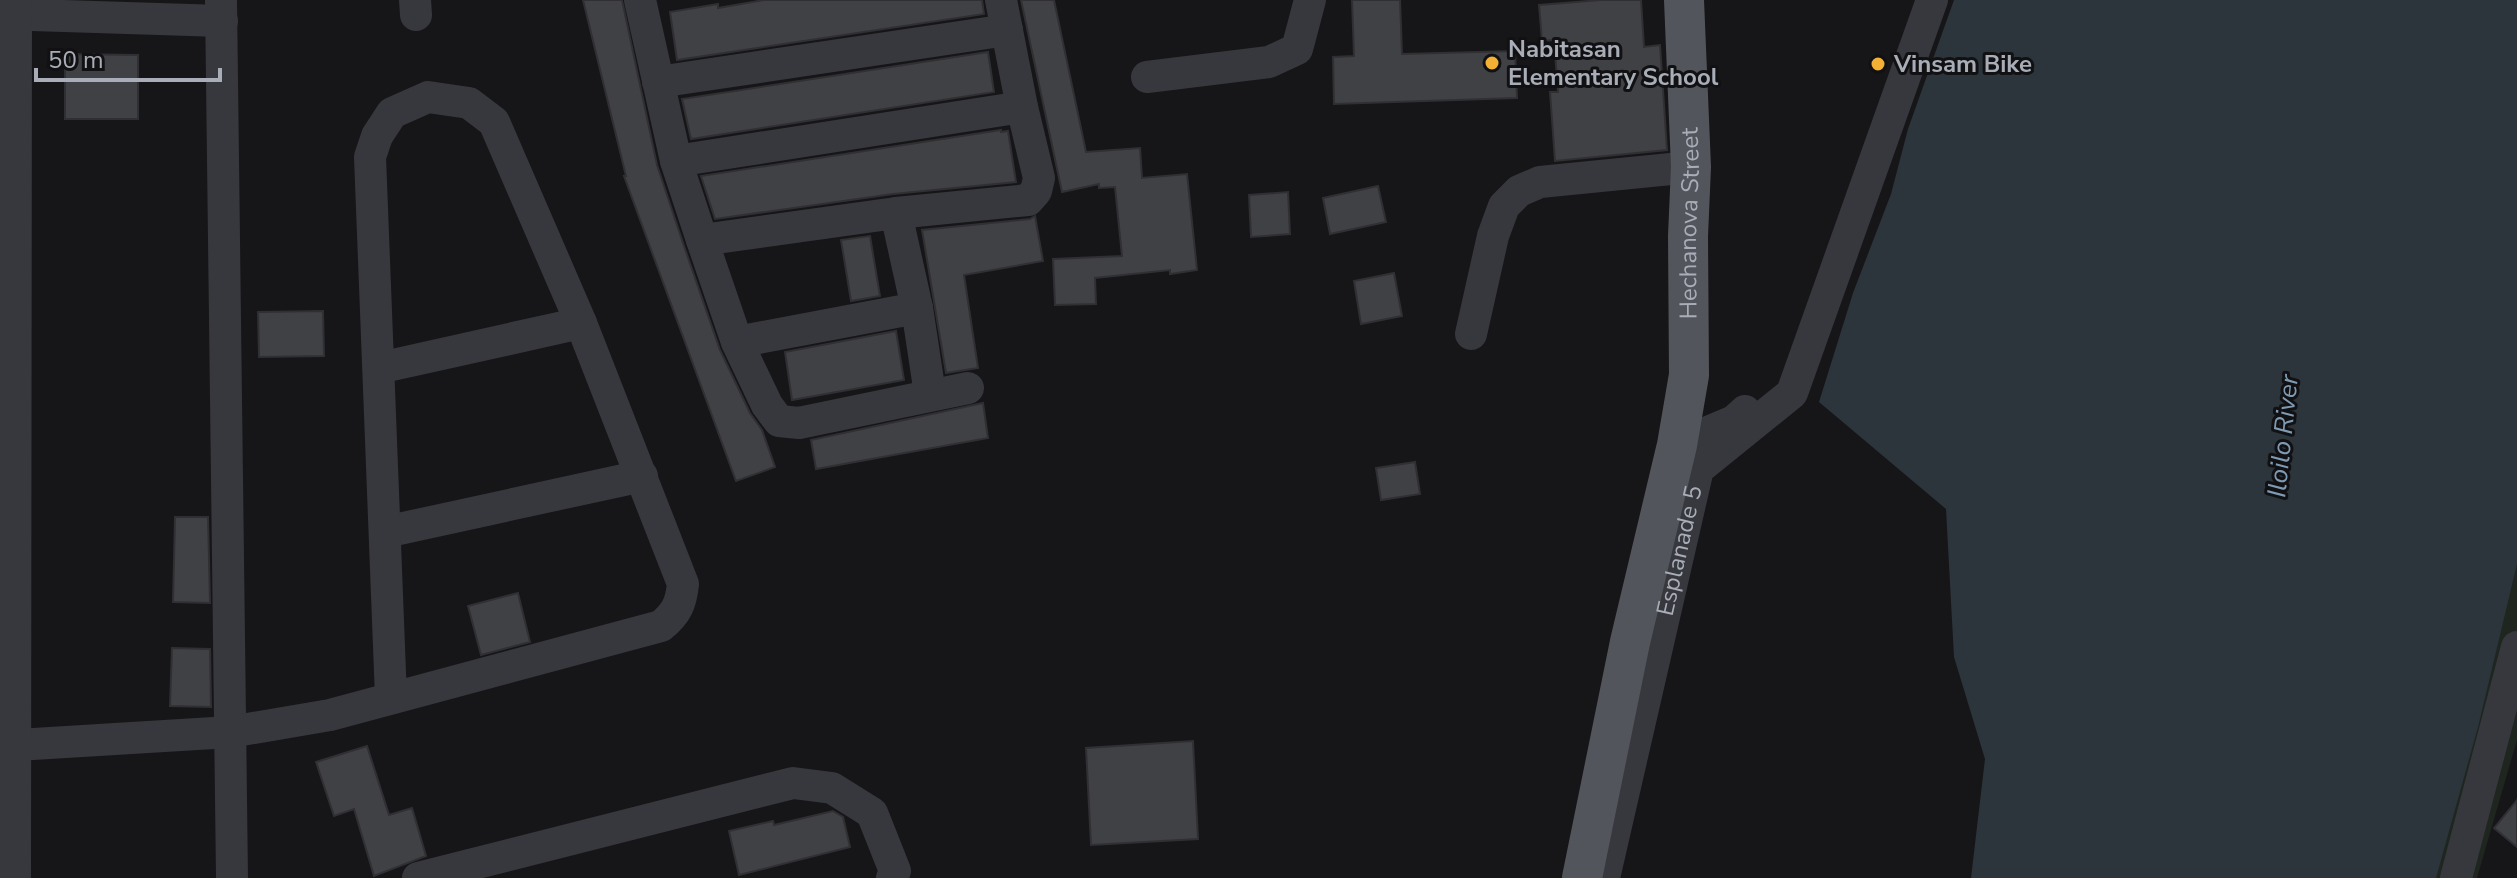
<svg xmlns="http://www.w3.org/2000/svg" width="2517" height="878" font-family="'Nunito Sans',sans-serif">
	<rect width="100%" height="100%" fill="#161618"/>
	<path fill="#1e261f" d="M 2517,516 L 2517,740 L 2477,878 L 2426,878 Z"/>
	<path fill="#2c353c" d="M 1954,0 L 2517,0 L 2517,564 L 2478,727 L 2436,878 L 1971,878 L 1985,759 L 1954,657 L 1946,509 L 1819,402 L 1853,293 L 1891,194 L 1908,129 Z"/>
	<path fill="#404145" stroke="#303034" stroke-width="2" d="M 583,0 L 622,0 L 657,165 L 684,246 L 720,350 L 750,413 L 762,430 L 775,467 L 736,481 L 624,176 L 626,176 Z
		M 764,0 L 982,0 L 984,14 L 677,60 L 670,12 L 718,4 L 718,8 Z
		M 1021,0 L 1054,0 L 1086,152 L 1140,148 L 1142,178 L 1187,174 L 1197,270 L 1170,274 L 1170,270 L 1095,278 L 1096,304 L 1055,305 L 1053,259 L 1122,256 L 1115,187 L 1099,188 L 1099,184 L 1062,192 Z
		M 1352,0 L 1400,0 L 1402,54 L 1515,51 L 1517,98 L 1334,104 L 1333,57 L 1354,56 Z
		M 1601,0 L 1641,0 L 1644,47 L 1660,45 L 1667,150 L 1555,161 L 1550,92 L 1558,92 L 1554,40 L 1542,41 L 1539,5 Z
		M 988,52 L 994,92 L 691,139 L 682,99 Z
		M 65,54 L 138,55 L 138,119 L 65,119 Z
		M 1001,130 L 1001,132 L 1008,131 L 1016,182 L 893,194 L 715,219 L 701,176 Z
		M 1378,186 L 1386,222 L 1330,234 L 1323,198 Z
		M 1288,192 L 1290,234 L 1251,237 L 1249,195 Z
		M 1035,216 L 1043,261 L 964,275 L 978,368 L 946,373 L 922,230 L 1030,219 Z
		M 870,236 L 880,296 L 851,301 L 841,240 Z
		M 1394,273 L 1402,316 L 1361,324 L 1354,281 Z
		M 323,311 L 324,356 L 259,357 L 258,312 Z
		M 896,331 L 904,380 L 792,400 L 785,352 Z
		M 983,403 L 988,438 L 816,469 L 811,440 Z
		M 1415,462 L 1420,494 L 1381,500 L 1376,468 Z
		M 175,517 L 208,517 L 210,603 L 173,602 Z
		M 518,593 L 530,642 L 481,655 L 468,606 Z
		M 172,648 L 210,649 L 211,707 L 170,706 Z
		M 1193,741 L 1198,839 L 1091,845 L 1086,748 Z
		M 367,746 L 389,815 L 412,808 L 426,856 L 374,876 L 354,809 L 334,816 L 316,762 Z
		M 2517,800 L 2517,847 L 2494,828 Z
		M 833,811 L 843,817 L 850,847 L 739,875 L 729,831 L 773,821 L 774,825 Z"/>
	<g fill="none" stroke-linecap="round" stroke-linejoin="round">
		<g stroke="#37383d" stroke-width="32">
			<path d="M 221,0 L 232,878"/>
			<path d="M 415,0 L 416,15"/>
			<path d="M 640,0 L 676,161 L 702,240 L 737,342 L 767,405 L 779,421 L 799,423 L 968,388"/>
			<path d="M 0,14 L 222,21"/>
			<path d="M 1147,77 L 1269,62 L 1297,49 L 1310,0"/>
			<path d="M 658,82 L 1007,30"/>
			<path d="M 676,161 L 1022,107"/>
			<path d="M 702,240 L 896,213 L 1028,200 L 1036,191 L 1039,178 L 1022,107 L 1001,0"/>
			<path d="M 917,308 L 930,394"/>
			<path d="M 1471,334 L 1493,236 L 1504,206 L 1519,191 L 1540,182 L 1691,167"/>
			<path d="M 737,342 L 917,308 L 896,213"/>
			<path d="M 379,368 L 581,323"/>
			<path d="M 1677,445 L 1734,421 L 1745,411"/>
			<path d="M 385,532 L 642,476"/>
			<path d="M 0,746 L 230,732 L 330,715 L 661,626 C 677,613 681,603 683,584 L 581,323 L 494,122 L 469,103 L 428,97 L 392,113 L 377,136 L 370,157 L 391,698"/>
			<path d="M 15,878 L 16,0"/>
			<path d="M 418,878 L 793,783 L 832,788 L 872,813 L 895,871 L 892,878"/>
			<path id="s1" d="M 1604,878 L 1698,469 L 1792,393 L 1932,0"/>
			<path d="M 2456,878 L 2517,647"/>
		</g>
		<path stroke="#53555c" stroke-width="40" id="s2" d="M 1582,878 L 1630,642 L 1677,445 L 1689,375 L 1688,236 L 1691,167 L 1684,0"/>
	</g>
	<g fill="#f2b134" stroke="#111113" stroke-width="3">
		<circle cx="1492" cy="63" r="8"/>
		<circle cx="1878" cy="64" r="8"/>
	</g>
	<g text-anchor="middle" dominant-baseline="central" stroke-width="6" stroke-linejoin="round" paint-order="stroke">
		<g font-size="24" font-weight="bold" fill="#a8adb8" stroke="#111113" text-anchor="start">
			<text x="1508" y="49">Nabitasan<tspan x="1508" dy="28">Elementary School</tspan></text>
			<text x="1894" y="64">Vinsam Bike</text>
		</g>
		<g font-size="24" fill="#a8adb8" stroke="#111113">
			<text stroke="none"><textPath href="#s2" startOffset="666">Hechanova Street</textPath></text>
			<text stroke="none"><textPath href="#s1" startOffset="336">Esplanade 5</textPath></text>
		</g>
		<g font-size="26" font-style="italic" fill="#7f9bb3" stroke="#111113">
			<text transform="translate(2283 436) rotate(-84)">Iloilo River</text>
		</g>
	</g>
	<path d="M36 68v12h184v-12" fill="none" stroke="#a8adb8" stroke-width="4"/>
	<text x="48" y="68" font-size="24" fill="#a8adb8" stroke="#111113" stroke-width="6" paint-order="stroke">50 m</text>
</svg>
